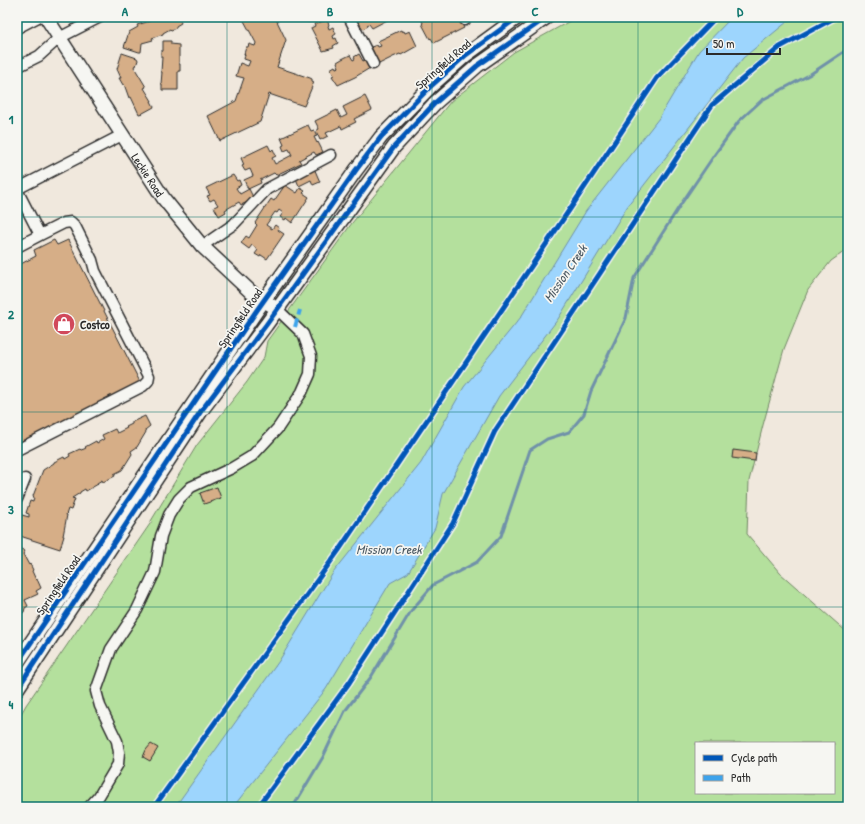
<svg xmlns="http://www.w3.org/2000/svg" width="865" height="824" font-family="'Patrick Hand',sans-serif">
	<rect width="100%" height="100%" fill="#f0e8dd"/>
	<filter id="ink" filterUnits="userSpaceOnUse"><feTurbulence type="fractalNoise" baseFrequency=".025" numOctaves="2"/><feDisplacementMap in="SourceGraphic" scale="8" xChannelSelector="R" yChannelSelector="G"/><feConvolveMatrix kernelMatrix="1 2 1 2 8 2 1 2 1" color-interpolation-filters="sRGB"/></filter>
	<g filter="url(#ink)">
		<path fill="#b4e09d" stroke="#708664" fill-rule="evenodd" d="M 577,17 L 848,17 L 848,249 L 831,261 L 808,290 L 784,349 L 763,425 L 749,481 L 747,534 L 780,573 L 848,633 L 848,807 L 17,807 L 17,721 L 26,705 L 152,521 L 151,521 L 197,445 L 247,382 L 264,357 L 267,341 L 352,223 L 451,101 L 514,52 ZM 696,743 L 834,743 L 834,793 L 696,793 Z"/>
		<path fill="#9dd5fd" stroke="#6f91a9" d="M 732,17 L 793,17 L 743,58 L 627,207 L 558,319 L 499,396 L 443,494 L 435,528 L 408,573 L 390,583 L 326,689 L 233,807 L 175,807 L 279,661 L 333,573 L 421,463 L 464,387 L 521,317 L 586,211 L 659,118 L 699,51 Z"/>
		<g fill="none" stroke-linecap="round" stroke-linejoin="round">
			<path stroke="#6f91a9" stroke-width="3" d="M 293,807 L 323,757 L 345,711 L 371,677 L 411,611 L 433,585 L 477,562 L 501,536 L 530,450 L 547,439 L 569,432 L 584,414 L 591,391 L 626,318 L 634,278 L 679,207 L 713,157 L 739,121 L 762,100 L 809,75 L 848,49"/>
		</g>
		<path fill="#d6ae87" stroke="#2b2b2b" d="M 154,17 L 179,17 L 181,23 L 176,26 L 176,28 L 171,30 L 170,29 L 163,33 L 163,34 L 152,38 L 153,40 L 142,43 L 141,52 L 139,52 L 124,47 L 129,32 L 138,27 L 137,25 L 150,21 L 150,19 Z
			M 242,17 L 275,17 L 286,40 L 277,67 L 310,78 L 312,79 L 312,81 L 314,82 L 304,106 L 269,94 L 260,122 L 220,141 L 208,116 L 236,101 L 244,78 L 236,76 L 240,63 L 248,66 L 250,61 L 244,59 L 245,55 L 244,54 L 246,47 L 248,47 L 249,44 L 255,46 L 256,43 Z
			M 305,17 L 318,17 L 318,18 L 308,22 Z
			M 356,17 L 393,17 L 372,28 L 369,24 L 367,25 L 368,26 L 363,29 L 359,23 L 358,23 L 355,18 Z
			M 423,17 L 453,17 L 451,19 L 452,21 L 459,18 L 464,28 L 434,43 L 431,38 L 430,39 L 422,24 L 423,23 L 421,18 Z
			M 327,20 L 329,25 L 328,26 L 329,29 L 333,27 L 336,34 L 333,36 L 334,39 L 336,38 L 338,43 L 333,46 L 334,48 L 323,51 L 311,28 L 315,26 L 314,24 Z
			M 401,30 L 402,32 L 404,31 L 405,33 L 410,31 L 417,46 L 401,55 L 400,54 L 393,57 L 379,64 L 371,47 L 377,45 L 378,47 L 381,46 L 378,41 Z
			M 163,41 L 171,41 L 171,44 L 179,45 L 179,64 L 180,64 L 180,71 L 178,71 L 178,90 L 162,90 L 162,84 L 161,84 L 162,72 L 161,72 L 162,57 L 161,57 L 161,51 L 163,51 Z
			M 122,53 L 137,58 L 138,60 L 136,66 L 135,65 L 134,67 L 146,87 L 144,88 L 152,101 L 151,101 L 154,107 L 143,113 L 139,114 L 131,97 L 129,98 L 124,84 L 123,85 L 119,78 L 121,78 L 117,69 Z
			M 359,54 L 363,61 L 365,60 L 366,63 L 367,62 L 370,68 L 355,77 L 338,85 L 332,76 L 334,75 L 330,69 L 335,66 L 336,68 L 339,67 L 337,62 L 342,59 L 350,55 L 353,60 L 355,59 L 354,57 Z
			M 365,96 L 372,110 L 354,119 L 356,122 L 342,129 L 341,126 L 326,133 L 328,136 L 320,140 L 316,131 L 319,129 L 315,121 L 337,110 L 341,118 L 347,115 L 343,107 Z
			M 308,125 L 311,131 L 314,130 L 317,136 L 314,137 L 317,143 L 318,142 L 323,152 L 316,155 L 314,152 L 299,160 L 301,163 L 276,175 L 274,173 L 260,180 L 261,183 L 248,189 L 244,180 L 253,176 L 250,169 L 245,171 L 242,166 L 244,165 L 241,158 L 268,145 L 271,151 L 273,149 L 276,156 L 272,158 L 275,164 L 292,155 L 289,149 L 284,151 L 282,146 L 284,145 L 281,138 Z
			M 314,168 L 320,182 L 313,185 L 311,180 L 299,186 L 295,176 Z
			M 233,175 L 237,181 L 239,180 L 241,185 L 236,188 L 240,194 L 249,189 L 254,199 L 241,205 L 239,202 L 225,210 L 226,212 L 219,216 L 214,207 L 218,205 L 214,199 L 210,201 L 207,196 L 210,195 L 206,188 Z
			M 285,185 L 297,193 L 300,188 L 305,191 L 303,193 L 309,197 L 292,223 L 286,218 L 285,220 L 280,217 L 283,213 L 279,210 L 277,213 L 275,212 L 266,225 L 272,229 L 275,225 L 279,228 L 278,230 L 284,234 L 267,259 L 261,255 L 260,257 L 255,254 L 258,250 L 252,245 L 249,249 L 241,243 L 246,236 L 249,238 L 257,225 L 255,223 L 271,199 L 274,201 Z
			M 54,240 L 57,245 L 68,240 L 140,382 L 17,446 L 17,266 L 36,256 L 34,250 Z
			M 145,416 L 150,426 L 145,430 L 146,432 L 137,447 L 131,451 L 132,454 L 122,470 L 114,474 L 115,476 L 103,482 L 102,480 L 97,483 L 98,484 L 86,491 L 85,489 L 80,492 L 80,493 L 72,498 L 75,499 L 71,510 L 68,509 L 66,515 L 67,515 L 63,536 L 64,536 L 60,549 L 17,535 L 18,521 L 20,521 L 22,515 L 29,517 L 29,514 L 26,513 L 30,501 L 33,502 L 34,497 L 33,496 L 43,470 L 54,463 L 54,462 L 64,457 L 65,459 L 70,456 L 69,454 L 80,449 L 81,450 L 84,449 L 86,448 L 85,447 L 96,441 L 97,443 L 104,439 L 102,435 L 115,429 L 117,433 L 127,428 L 126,427 L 132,424 L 132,422 Z
			M 733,450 L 756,453 L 755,461 L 732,458 Z
			M 217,487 L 221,498 L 204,504 L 200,493 Z
			M 17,547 L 25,551 L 23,554 L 29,565 L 30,564 L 33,570 L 32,571 L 36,580 L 37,579 L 41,588 L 36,591 L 38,594 L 36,595 L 25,600 L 28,606 L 25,608 L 24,612 L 17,616 Z
			M 151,744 L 158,748 L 150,761 L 143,757 L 146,750 Z"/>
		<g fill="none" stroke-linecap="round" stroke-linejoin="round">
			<g stroke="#2b2b2b" stroke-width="13">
				<path id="minor" d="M 349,17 L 373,64
					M 464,17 L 465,20
					M 17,28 L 38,17
					M 17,67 L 39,56 L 59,38 L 100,17
					M 17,189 L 122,135
					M 17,190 L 40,235 L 17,247
					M 202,246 L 234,224 L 267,189 L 331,155
					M 17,450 L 143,386 L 148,381 L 149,376 L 95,271 L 92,260 L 75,226 L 71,222 L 64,223 L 40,235
					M 17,482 L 25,479 L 17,499
					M 89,807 L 99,796 L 118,764 L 119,752 L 117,741 L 100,706 L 96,691 L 111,649 L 137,610 L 155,572 L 161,536 L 169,515 L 179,499 L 191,487 L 232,468 L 252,456 L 278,428 L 302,392 L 310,374 L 311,356 L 303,334 L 277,309"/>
			</g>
			<g stroke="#2b2b2b" stroke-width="16">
				<g id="major">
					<path id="s1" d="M 46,17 L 164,199 L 202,246 L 252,293 L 271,305"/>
					<path d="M 17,663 L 257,310 L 356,170 L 381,137 L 430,87 L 466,55 L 518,17"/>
					<path d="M 17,689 L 201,411 L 266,325 L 394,147 L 435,103 L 477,66 L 547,17"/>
				</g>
			</g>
			<use href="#minor" stroke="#f6f6f2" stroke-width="10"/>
			<use href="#major" stroke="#f6f6f2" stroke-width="13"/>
			<path stroke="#3ea3eb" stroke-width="4" stroke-dasharray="8 4" stroke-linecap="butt" d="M 295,327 L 300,310"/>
			<g stroke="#f6f6f2" stroke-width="8">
				<path id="cycleway" d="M 17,663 L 257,310 L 356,170 L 381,137 L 430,87 L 466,55 L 518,17
					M 17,689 L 201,411 L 266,325 L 394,147 L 435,103 L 477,66 L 547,17
					M 154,807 L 339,550 L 570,209 L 657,78 L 716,17
					M 258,807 L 349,683 L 453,523 L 495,431 L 712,105 L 780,47 L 836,17"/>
			</g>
			<use href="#cycleway" stroke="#0057b8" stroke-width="5"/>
		</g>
	</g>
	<path fill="none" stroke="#0f766e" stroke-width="1" stroke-opacity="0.55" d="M 227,17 L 227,807M 432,17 L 432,807M 638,17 L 638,807M 17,217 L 848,217M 17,412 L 848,412M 17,607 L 848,607"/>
	<defs>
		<g id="shop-disc" transform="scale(1.15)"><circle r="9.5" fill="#d1495b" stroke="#f6f6f2"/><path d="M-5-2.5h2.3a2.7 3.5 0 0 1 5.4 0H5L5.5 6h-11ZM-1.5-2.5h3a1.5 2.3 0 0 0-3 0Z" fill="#fff"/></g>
	</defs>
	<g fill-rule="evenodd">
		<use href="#shop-disc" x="64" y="324"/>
	</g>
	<g text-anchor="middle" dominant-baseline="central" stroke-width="3.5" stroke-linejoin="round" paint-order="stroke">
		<g font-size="12" fill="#2b2b2b" stroke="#f6f6f2">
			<text transform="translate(443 64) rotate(-41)">Springfield Road</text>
			<text stroke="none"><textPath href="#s1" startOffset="188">Leckie Road</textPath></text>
			<text transform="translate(240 318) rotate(-56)">Springfield Road</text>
			<text transform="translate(58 585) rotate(-56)">Springfield Road</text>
		</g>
		<g font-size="12" font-weight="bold" fill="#2b2b2b" stroke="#f6f6f2" text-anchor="start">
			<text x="80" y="324">Costco</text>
		</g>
		<g font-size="13" font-style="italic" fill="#485660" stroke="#f6f6f2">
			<text transform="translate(565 273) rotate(-56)">Mission Creek</text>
			<text x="389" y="549">Mission Creek</text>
		</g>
	</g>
	<rect width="865" height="824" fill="none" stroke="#f6f6f2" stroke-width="44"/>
	<rect x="695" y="742" width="140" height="52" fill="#f6f6f2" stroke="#a5a5a2"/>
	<rect x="703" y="755" width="20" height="6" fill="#0057b8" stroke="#a5a5a2"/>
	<text x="731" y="762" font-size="12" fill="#2b2b2b">Cycle path</text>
	<rect x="703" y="775" width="20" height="6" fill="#3ea3eb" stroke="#a5a5a2"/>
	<text x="731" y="782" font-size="12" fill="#2b2b2b">Path</text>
	<path d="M707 48v6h73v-6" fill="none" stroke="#2b2b2b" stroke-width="2"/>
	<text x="713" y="48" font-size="12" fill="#2b2b2b" stroke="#f6f6f2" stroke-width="3" paint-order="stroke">50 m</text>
	<rect x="22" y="22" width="821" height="780" fill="none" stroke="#0f766e" stroke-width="1.5"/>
	<g font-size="13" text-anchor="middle" font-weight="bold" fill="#0f766e">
		<text x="125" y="16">A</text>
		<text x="330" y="16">B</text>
		<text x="535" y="16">C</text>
		<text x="740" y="16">D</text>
		<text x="11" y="124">1</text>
		<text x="11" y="319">2</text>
		<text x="11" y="514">3</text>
		<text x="11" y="709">4</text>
	</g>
</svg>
